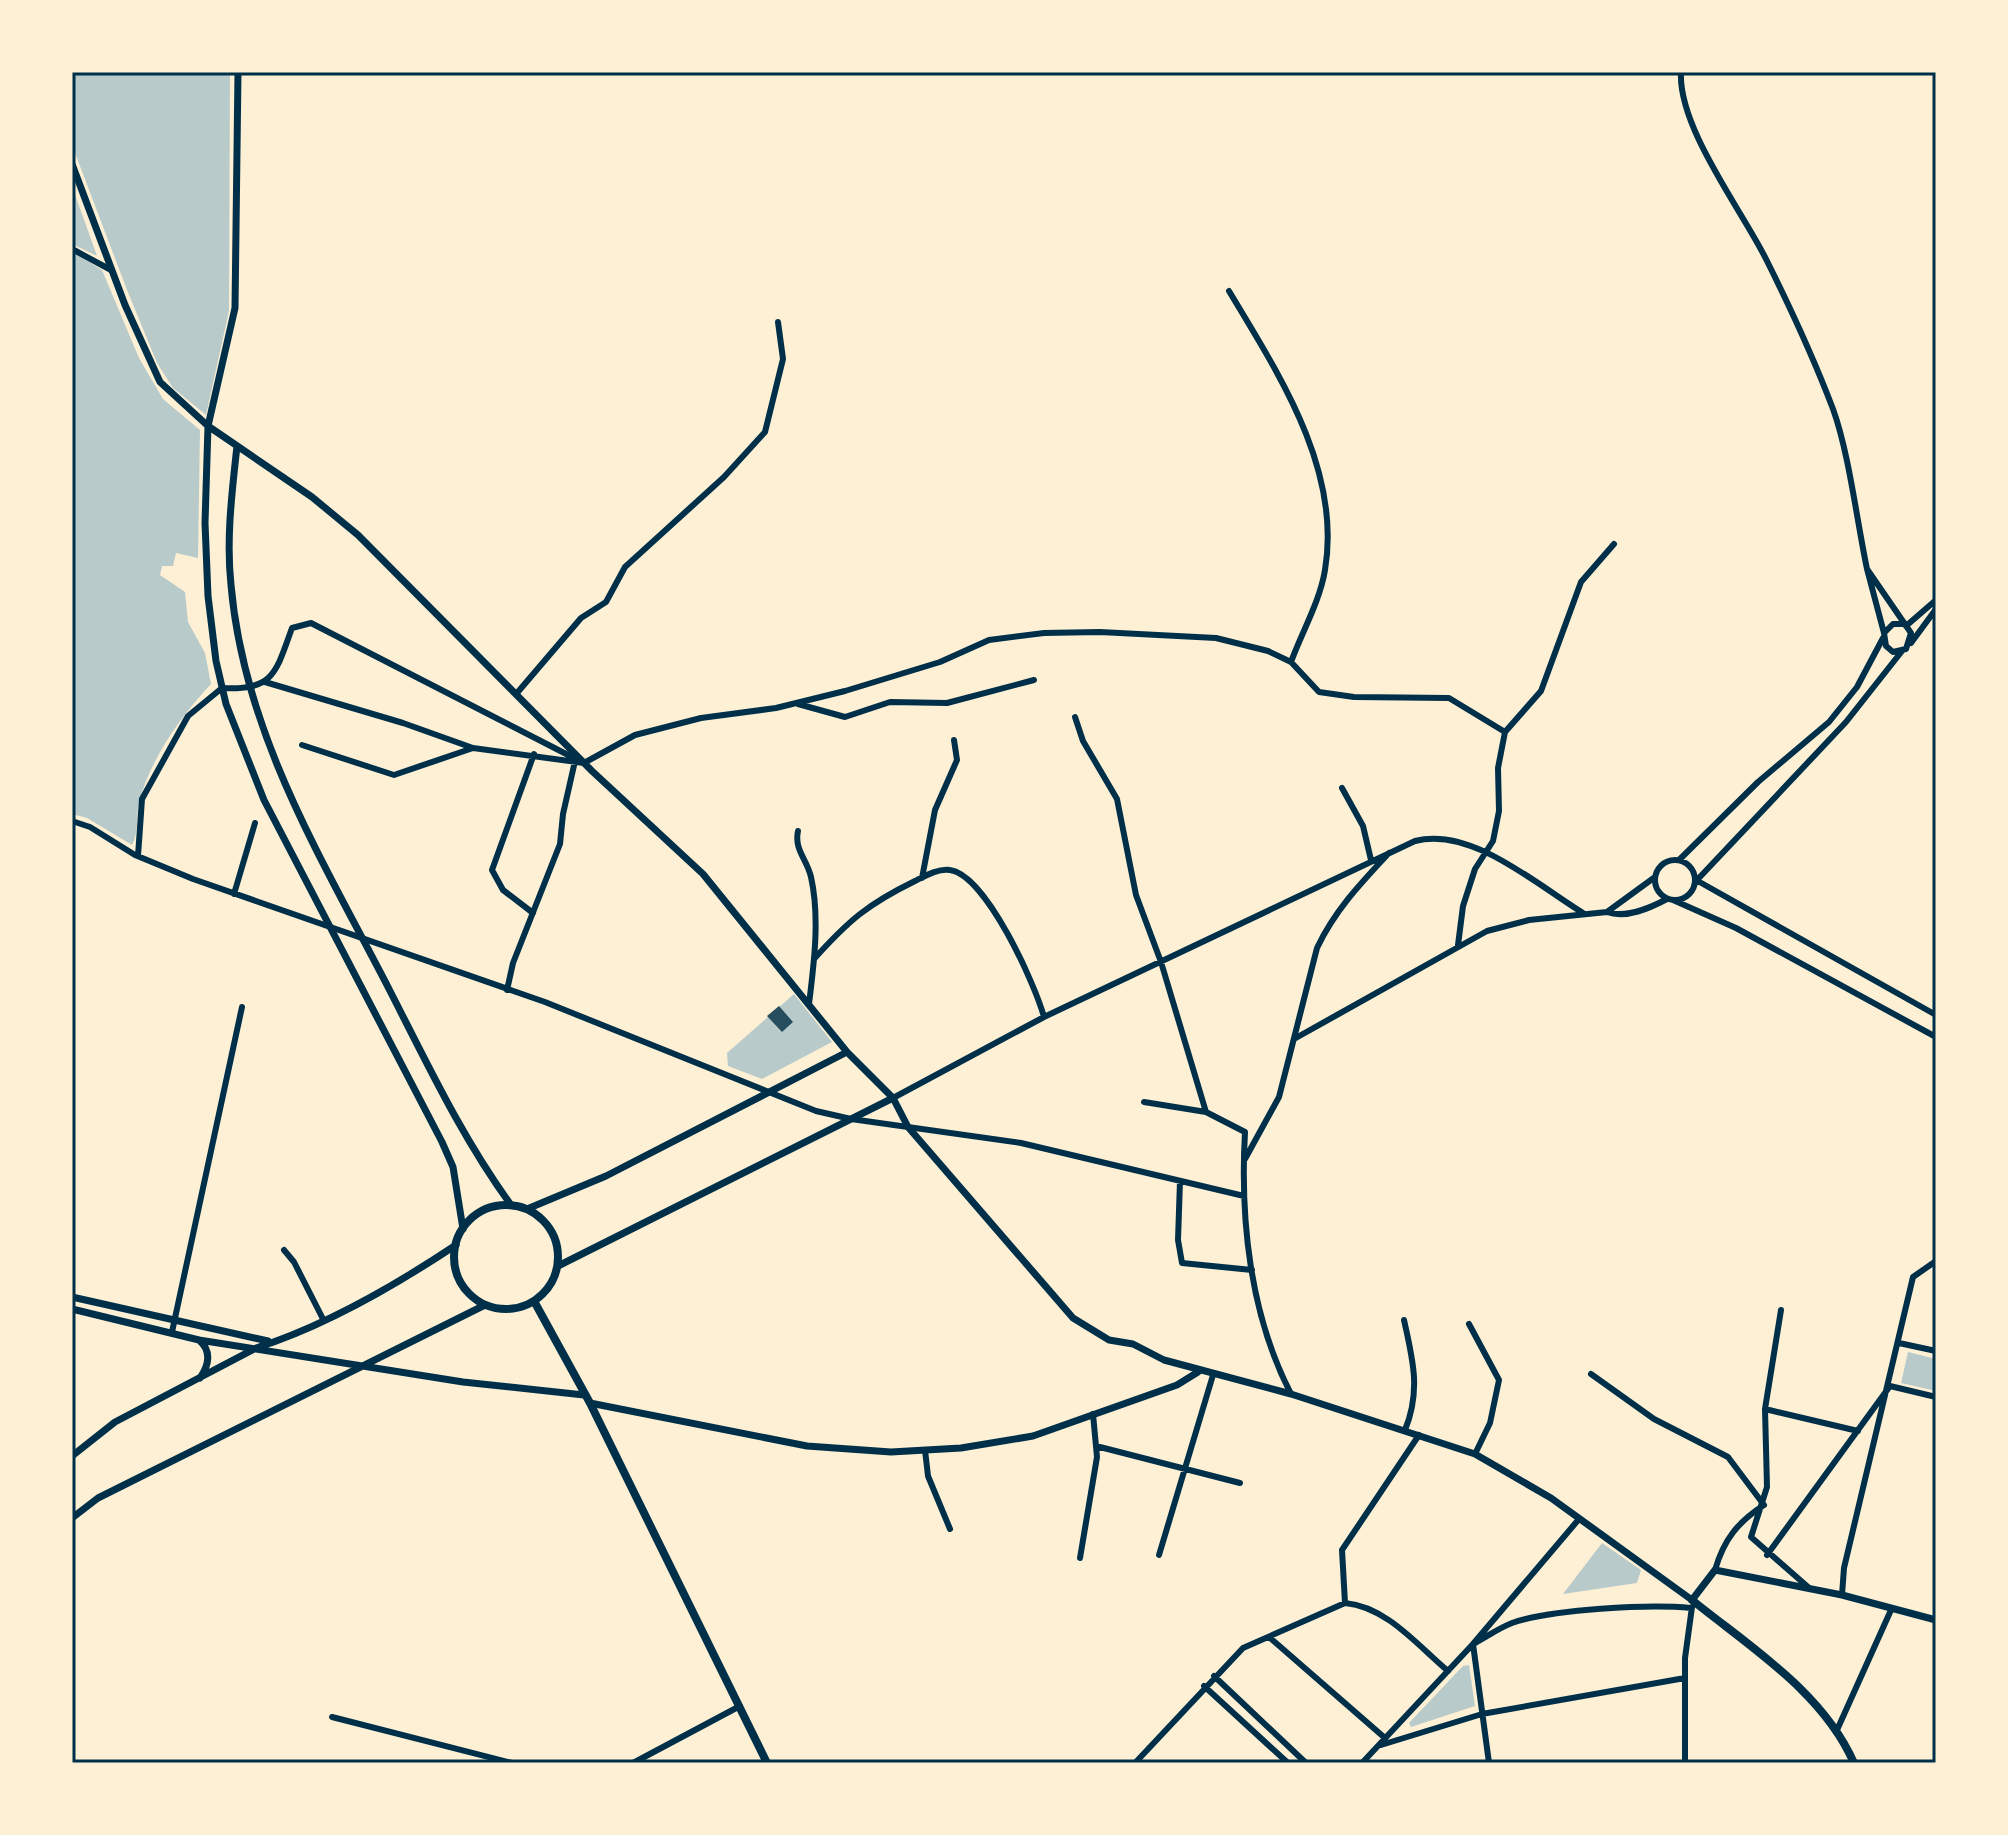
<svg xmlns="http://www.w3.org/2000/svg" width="2008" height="1835" font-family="'Alegreya Sans',sans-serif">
	<rect width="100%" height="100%" fill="#fdf0d5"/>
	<path fill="#b9caca" d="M 72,72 L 230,72 L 229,311 L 206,415 L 173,388 L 157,363 L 127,290 L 72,145 Z
		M 72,186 L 97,256 L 72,244 Z
		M 72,251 L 102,270 L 139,358 L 163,399 L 200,430 L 198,558 L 176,553 L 173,566 L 162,566 L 160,575 L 185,592 L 188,622 L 205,653 L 211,684 C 181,716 151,758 139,802 C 136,816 139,832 132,845 L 87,818 L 72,814 Z
		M 794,994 L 832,1042 L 762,1079 L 728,1066 L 727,1053 Z
		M 1908,1352 L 1936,1359 L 1936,1391 L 1901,1383 Z
		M 1602,1543 L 1641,1570 L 1637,1583 L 1563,1594 Z
		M 1469,1665 L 1475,1706 L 1411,1727 L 1409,1723 L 1463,1666 Z"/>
	<path fill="#264d5e" d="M 779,1006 L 793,1022 L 782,1032 L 767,1016 Z"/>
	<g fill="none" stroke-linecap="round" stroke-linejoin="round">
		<path stroke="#003049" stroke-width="3" d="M 1935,72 L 1936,73"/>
		<path stroke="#003049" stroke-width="6" d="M 1681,72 C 1678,127 1741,209 1766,259 C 1790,307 1814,359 1833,409 C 1849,453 1857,522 1867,569
			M 72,249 L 111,270
			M 1229,291 C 1278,373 1342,469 1325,570 C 1320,601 1302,632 1291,662
			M 1906,626 L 1936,600
			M 1884,633 L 1867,569 L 1911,633 L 1906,649 L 1893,652 L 1886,646 L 1884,633 L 1893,624 L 1902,624
			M 1911,643 L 1936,609
			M 265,682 L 403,723 L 473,748 L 584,763 L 635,735 L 701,718 L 776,708 L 845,691 L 940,662 L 989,640 L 1044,633 L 1100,632 L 1216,638 L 1268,651 L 1291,662 L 1319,692 L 1354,697 L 1449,698 L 1505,732
			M 517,693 L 581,618 L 606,602 L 625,567 L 724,477 L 765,432 L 783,359 L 778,322
			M 798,704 L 845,717 L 890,702 L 947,703 L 1034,680
			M 1075,717 L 1083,741 L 1117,799 L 1136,895 L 1161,962 L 1206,1112 L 1245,1132 C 1240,1219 1250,1315 1291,1394
			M 302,745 L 394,775 L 473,748
			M 1342,788 L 1363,826 L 1371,860
			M 72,821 L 90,827 L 135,855 L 193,879 L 545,1002 L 816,1111 L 851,1119 L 1021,1143 L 1244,1196
			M 798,831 C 794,850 807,859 811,877 C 820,917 814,964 809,1004
			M 138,856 L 142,799 L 188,716 L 222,688 C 274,691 276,672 292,628 L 311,623 L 574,758
			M1655 880a20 20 0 1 1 40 0a20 20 0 1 1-40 0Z
			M 1679,860 L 1758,782 L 1829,722 L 1857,687 L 1883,638
			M 922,878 L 935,810 L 957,760 L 954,740
			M 1698,879 L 1846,722 L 1902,651
			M 1696,880 L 1936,1015
			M 234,894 L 255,823
			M 1673,900 L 1736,928 L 1936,1037
			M 1607,912 L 1655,877
			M 533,913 L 503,890 L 492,870 L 534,754
			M 1458,945 L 1463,906 L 1475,869 L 1493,841 L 1499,811 L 1498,768 L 1505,732 L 1541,691 L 1581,582 L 1614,544
			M 814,959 C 849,920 868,904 915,881 C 925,876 939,868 950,870 C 986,875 1035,984 1044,1017
			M 507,990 L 513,963 L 560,844 L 563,814 L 575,761
			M 1294,1039 L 1487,931 L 1529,920 L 1607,912 C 1626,919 1650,908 1667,899
			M 893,1098 L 1044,1017 L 1415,841 C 1471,826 1537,885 1583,913
			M 1144,1102 L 1206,1112
			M 1245,1159 L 1279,1097 L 1317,948 C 1335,910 1361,883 1389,853
			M 1180,1181 L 1178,1240 L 1182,1263 L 1252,1270
			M 284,1250 L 294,1262 L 323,1319
			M 1781,1310 L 1765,1409 L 1767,1487 L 1751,1537 L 1808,1587
			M 1404,1320 C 1413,1360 1421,1391 1405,1430
			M 1469,1324 L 1499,1380 L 1490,1423 L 1475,1454
			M 172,1332 L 242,1007
			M 1899,1343 L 1936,1351
			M 1591,1374 L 1654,1419 L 1728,1457 L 1764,1505 C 1738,1522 1724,1539 1715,1570
			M 1765,1409 L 1858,1431
			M 1096,1446 L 1240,1483
			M 925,1450 L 928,1476 L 950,1529
			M 1159,1555 L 1213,1375
			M 1767,1555 L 1890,1386 L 1936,1397
			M 1080,1558 L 1097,1457 L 1093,1414
			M 1842,1595 L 1844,1568 L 1913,1277 L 1936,1261
			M 1345,1603 L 1342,1550 L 1419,1435
			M 1269,1637 L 1385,1738
			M 1214,1676 L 1306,1763
			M 1204,1686 L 1288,1763
			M 332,1717 L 512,1763
			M 1837,1730 L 1891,1610
			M 1381,1745 L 1482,1714 L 1685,1678
			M 633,1763 L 740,1706
			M 1135,1763 L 1243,1648 L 1345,1603 C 1387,1607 1417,1645 1448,1671
			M 1362,1763 L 1473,1644 L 1579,1519
			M 1489,1763 L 1473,1644 C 1486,1637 1499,1628 1512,1623 C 1552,1609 1649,1604 1691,1608
			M 1685,1763 L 1685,1658 L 1692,1607"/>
		<path stroke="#003049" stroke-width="7" d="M 238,72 L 235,308 L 208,426 L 205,523 L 208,596 L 216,661 L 226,704 L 264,800 L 442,1142 L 453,1167 L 463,1229
			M 72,164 L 125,305 L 160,382 L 208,426 L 312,497 L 358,535 L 592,771 L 703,874 L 847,1052 L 893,1098 L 908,1127 L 1073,1318 L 1109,1340 L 1133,1344 L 1164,1360 L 1291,1394 L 1475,1454 L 1551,1498 L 1692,1600 L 1715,1570 L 1842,1595 L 1936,1620
			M 237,446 C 232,492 226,539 231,585 C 244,734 322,859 389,989 C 427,1063 462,1138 511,1205
			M 527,1209 L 606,1176 L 847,1052
			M 558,1266 L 893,1098
			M 72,1297 L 268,1341
			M 72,1309 L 199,1340 C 212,1351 209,1365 200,1378
			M 199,1340 L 463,1382 L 584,1395
			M 590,1403 L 807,1446 L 891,1452 L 961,1448 L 1033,1436 L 1177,1385 L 1198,1372
			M 72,1456 L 115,1422 L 256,1348 C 325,1326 396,1285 456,1245
			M 72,1518 L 98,1498 L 485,1305"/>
		<path stroke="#003049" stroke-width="8" d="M454 1257a52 52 0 1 1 104 0a52 52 0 1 1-104 0Z
			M 534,1301 L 590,1403 L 767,1763
			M 1692,1600 C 1750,1647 1823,1692 1854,1763"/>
	</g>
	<rect width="2008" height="1835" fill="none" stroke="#fdf0d5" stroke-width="148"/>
	<rect x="74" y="74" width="1860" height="1687" fill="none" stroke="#003049" stroke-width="3"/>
</svg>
